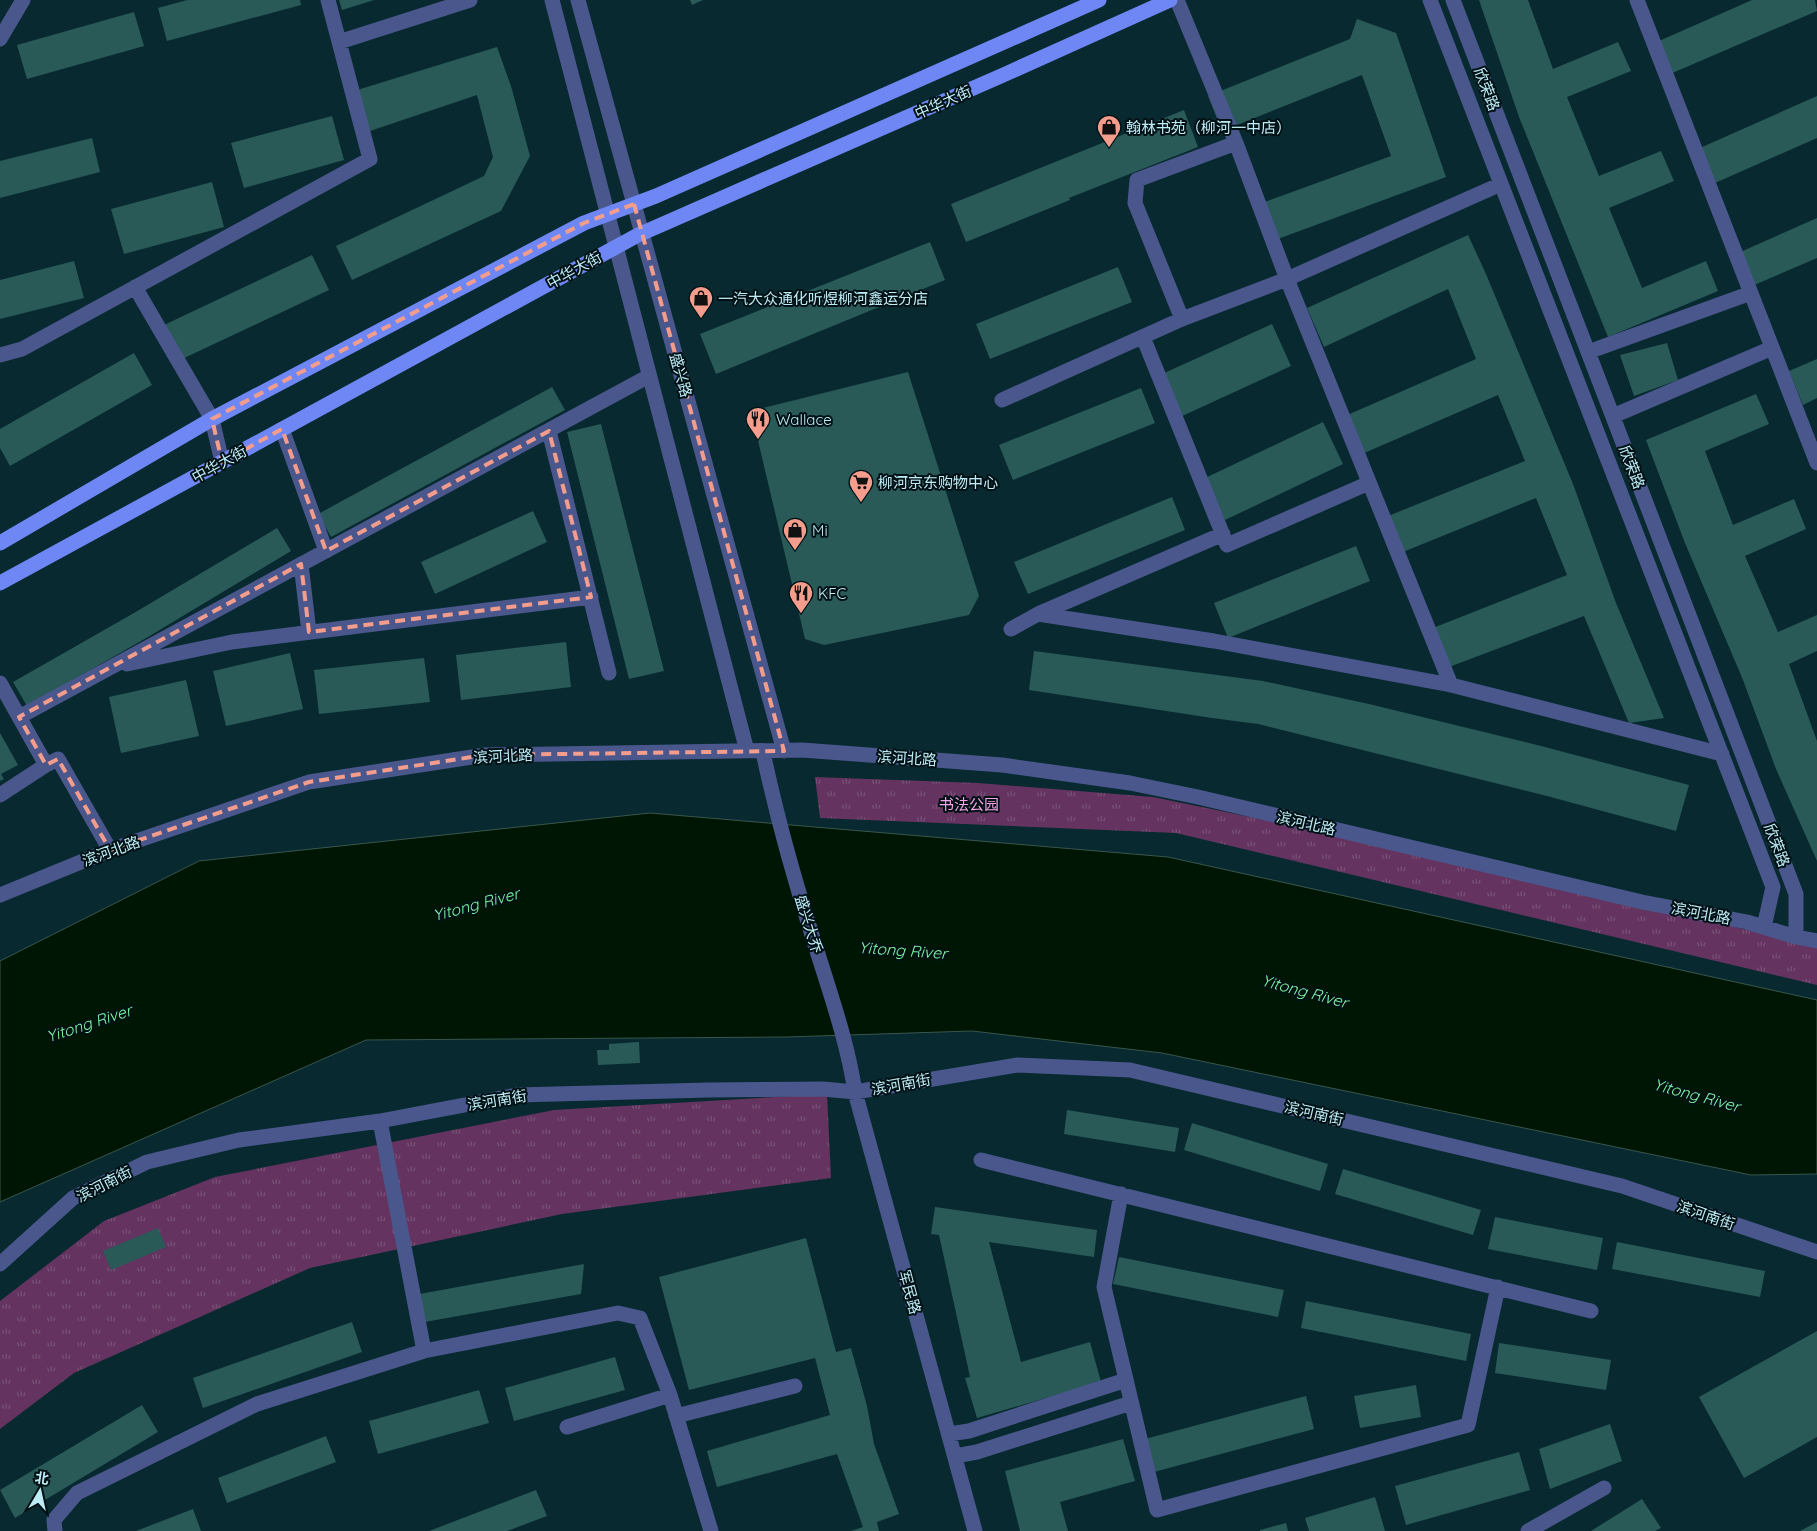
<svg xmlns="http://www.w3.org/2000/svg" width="1817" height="1531" font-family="Quicksand,'Noto Sans SC',sans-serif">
	<defs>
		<pattern id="grass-tufts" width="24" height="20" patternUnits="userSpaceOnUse" patternTransform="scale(1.25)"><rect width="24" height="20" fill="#64335f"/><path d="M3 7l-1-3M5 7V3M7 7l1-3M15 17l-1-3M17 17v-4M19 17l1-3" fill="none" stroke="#785177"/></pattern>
	</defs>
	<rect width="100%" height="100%" fill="#07292f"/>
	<path fill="url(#grass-tufts)" d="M 815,777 L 978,783 L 1153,797 L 1361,840 L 1817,946 L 1817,985 L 1176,833 L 820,818 Z
		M 827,1094 L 831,1178 L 562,1214 L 310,1268 L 74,1373 L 0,1429 L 0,1301 L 104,1221 L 215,1177 L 554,1110 Z"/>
	<path fill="#001604" stroke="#39564d" d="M 650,813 L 1168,857 L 1817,1000 L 1817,1174 L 1751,1175 L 1162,1053 L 972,1031 L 787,1037 L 366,1040 L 0,1202 L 0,961 L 199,861 Z"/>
	<path fill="#295a58" d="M 187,0 L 300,0 L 301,5 L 167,41 L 158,8 Z
		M 339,0 L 374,0 L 342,10 Z
		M 690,0 L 703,0 L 692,5 Z
		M 1479,0 L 1528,0 L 1553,69 L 1618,42 L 1631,71 L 1567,97 L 1599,176 L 1661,151 L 1674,181 L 1609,208 L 1642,288 L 1706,261 L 1718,291 L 1608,337 L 1519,117 Z
		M 1752,0 L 1815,0 L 1817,11 L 1670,74 L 1659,41 Z
		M 134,12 L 144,46 L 27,79 L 17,45 Z
		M 1357,19 L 1396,33 L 1446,177 L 1275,240 L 1262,203 L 1391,156 L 1362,75 L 1222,131 L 1208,96 L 1350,39 Z
		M 497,47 L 511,86 L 530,156 L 501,211 L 352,280 L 336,246 L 484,176 L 493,157 L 477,95 L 367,132 L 354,91 Z
		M 1817,96 L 1817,138 L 1715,183 L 1700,148 Z
		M 1184,110 L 1198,147 L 1069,198 L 1070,200 L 966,242 L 951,204 Z
		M 332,116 L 344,160 L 244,188 L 231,143 Z
		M 92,138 L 100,172 L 0,198 L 0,161 Z
		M 212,182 L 224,227 L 124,254 L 111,209 Z
		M 1817,218 L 1817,258 L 1752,286 L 1738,253 Z
		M 1468,235 L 1486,274 L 1573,484 L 1616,603 L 1664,718 L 1629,723 L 1584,616 L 1449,667 L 1433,628 L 1567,575 L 1536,498 L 1403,552 L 1388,516 L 1525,461 L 1498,395 L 1362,454 L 1345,416 L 1476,359 L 1448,289 L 1324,347 L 1307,308 Z
		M 930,242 L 945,280 L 716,374 L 700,334 Z
		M 312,255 L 329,290 L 180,360 L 164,325 Z
		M 74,261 L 84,298 L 0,319 L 0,280 Z
		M 1118,267 L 1132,302 L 990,359 L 976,324 Z
		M 1272,324 L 1291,366 L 1180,417 L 1160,375 Z
		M 1667,343 L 1678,380 L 1634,396 L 1620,355 Z
		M 134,353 L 152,385 L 10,466 L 0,448 L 0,429 Z
		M 1817,359 L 1817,398 L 1803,405 L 1789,371 Z
		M 908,372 L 979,596 L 969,615 L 824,645 L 805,639 L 751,411 Z
		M 552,387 L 565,410 L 331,537 L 318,514 Z
		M 1141,388 L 1155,423 L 1013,480 L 999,445 Z
		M 1756,394 L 1769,424 L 1705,451 L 1733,525 L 1794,499 L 1806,529 L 1745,556 L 1778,632 L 1817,615 L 1817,651 L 1789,664 L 1817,741 L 1817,861 L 1776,769 L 1743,680 L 1685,543 L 1646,440 Z
		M 1323,422 L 1343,464 L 1225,520 L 1205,478 Z
		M 601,424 L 664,671 L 629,679 L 567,432 Z
		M 1172,497 L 1185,530 L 1028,594 L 1014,562 Z
		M 533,511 L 547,542 L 435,594 L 421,562 Z
		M 277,528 L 291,551 L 148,637 L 27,706 L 13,682 L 134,613 Z
		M 1356,546 L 1370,581 L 1228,638 L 1214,603 Z
		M 566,642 L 571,687 L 461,700 L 456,655 Z
		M 1034,651 L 1263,681 L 1369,704 L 1541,746 L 1689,785 L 1676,831 L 1547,796 L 1258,724 L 1212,718 L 1029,690 Z
		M 290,653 L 303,709 L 226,726 L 213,671 Z
		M 424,658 L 430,702 L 319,714 L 314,670 Z
		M 186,680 L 199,736 L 121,753 L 109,697 Z
		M 0,733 L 18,765 L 1,774 L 4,779 L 0,781 Z
		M 639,1042 L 640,1063 L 598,1065 L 597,1050 L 609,1050 L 609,1044 Z
		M 1067,1110 L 1179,1128 L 1175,1152 L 1064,1134 Z
		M 1192,1123 L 1328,1164 L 1320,1191 L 1184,1150 Z
		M 1343,1169 L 1481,1210 L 1473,1235 L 1335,1194 Z
		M 935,1207 L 1097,1230 L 1094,1257 L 989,1242 L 1021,1362 L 1090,1342 L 1101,1382 L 977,1418 L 965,1378 L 970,1377 L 939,1235 L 931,1234 Z
		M 1495,1217 L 1603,1238 L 1597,1270 L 1488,1249 Z
		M 158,1228 L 166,1247 L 111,1270 L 103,1251 Z
		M 806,1238 L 836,1352 L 851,1348 L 867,1406 L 874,1444 L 899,1514 L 877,1522 L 879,1531 L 851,1531 L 863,1527 L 837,1454 L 717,1487 L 707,1451 L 830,1415 L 815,1358 L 689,1390 L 659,1277 Z
		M 1617,1242 L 1765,1271 L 1760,1297 L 1612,1269 Z
		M 1119,1257 L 1284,1290 L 1278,1317 L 1113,1284 Z
		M 584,1264 L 581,1294 L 419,1323 L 414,1295 Z
		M 1306,1301 L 1471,1334 L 1466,1361 L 1301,1328 Z
		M 352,1322 L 362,1352 L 203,1408 L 193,1378 Z
		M 1817,1331 L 1817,1437 L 1744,1478 L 1699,1397 Z
		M 1499,1343 L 1611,1360 L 1606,1390 L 1495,1373 Z
		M 615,1357 L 625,1390 L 514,1421 L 505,1388 Z
		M 1416,1385 L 1421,1417 L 1360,1428 L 1354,1396 Z
		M 479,1390 L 489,1423 L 378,1454 L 369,1421 Z
		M 1306,1396 L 1314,1429 L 1154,1472 L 1145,1439 Z
		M 142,1405 L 158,1432 L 15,1518 L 0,1490 Z
		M 1610,1424 L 1622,1461 L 1550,1489 L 1539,1449 Z
		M 326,1436 L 336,1462 L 227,1503 L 218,1478 Z
		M 1123,1439 L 1135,1481 L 1060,1502 L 1068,1531 L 1020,1531 L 1005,1471 Z
		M 1519,1452 L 1530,1490 L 1406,1525 L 1395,1486 Z
		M 536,1490 L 547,1516 L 507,1531 L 429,1531 Z
		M 1375,1497 L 1385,1531 L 1309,1531 L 1305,1518 Z
		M 1642,1499 L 1661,1528 L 1655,1531 L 1591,1531 Z
		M 193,1509 L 201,1531 L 136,1531 Z
		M 1817,1522 L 1817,1531 L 1800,1531 Z
		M 1286,1523 L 1288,1531 L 1260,1531 L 1260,1530 Z"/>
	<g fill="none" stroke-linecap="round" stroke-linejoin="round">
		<path stroke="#4a578c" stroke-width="15" d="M 552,0 L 747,751
			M 578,0 L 784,751
			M 1430,0 L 1773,887 L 1764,927
			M 1453,0 L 1796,894 L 1796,937
			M 1637,0 L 1817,463
			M 0,39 L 23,0
			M 339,42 L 470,0
			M 135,287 L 212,419 L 222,462
			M 1182,319 L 1135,203 L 1137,180 L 1236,143
			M 1143,337 L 1227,545 L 1369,483
			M 1588,352 L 1751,293
			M 0,355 L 22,349 L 370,159 L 328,0
			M 1002,400 L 1182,319 L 1287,279 L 1236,143 L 1177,0
			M 1613,416 L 1772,348
			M 282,429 L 326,551
			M 549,431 L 609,673
			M 301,564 L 309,632
			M 1038,614 L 1214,641 L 1451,685 L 1722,754
			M 1011,629 L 1038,614 L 1223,534
			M 127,664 L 232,642 L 591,597
			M 0,683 L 46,765 L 0,795
			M 1451,685 L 1287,279 L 1501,184
			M 19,717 L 649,376
			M 763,752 C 776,814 793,875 812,935 C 828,987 847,1039 855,1092 L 975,1531
			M 46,765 L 58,759 L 110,850
			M 0,895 L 110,850 L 309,782 L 485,755 L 802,750 L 1002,765 L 1130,783 L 1198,797 L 1642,902 L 1747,922 L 1796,937 L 1817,941
			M 380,1121 L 424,1351
			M 981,1160 L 1591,1311
			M 1121,1194 L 1104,1287 L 1157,1510 L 1468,1425 L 1498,1287
			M 0,1264 L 73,1198 L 147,1162 L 239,1140 L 380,1121 L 517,1095 L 708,1090 L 823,1089 L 855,1092 L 1018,1065 L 1130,1070 L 1622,1186 L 1817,1252
			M 676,1416 L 795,1386
			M 567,1427 L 670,1395
			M 949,1434 L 969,1431 L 1126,1380
			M 955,1456 L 977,1452 L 1131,1403
			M 55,1531 L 54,1520 L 77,1493 L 257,1404 L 424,1351 L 618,1313 L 640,1318 L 670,1395 L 711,1531
			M 1528,1531 L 1604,1488"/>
		<path stroke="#6f87f4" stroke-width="15" d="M 0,543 L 212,419 L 584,223 L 656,196 L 1099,0
			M 0,583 L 638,235 L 1001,76 L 1170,0"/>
	</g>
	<path fill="none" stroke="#f49d8c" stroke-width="4" stroke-dasharray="10 6" stroke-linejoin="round" d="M 634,204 L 784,751 L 485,755 L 309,782 L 110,850 L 58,759 L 46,765 L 19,717 L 301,564 L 309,632 L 591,597 L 549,431 L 326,551 L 282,429 L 222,462 L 212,419 L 584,223 Z"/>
	<defs>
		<g id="shop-pin" transform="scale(1.25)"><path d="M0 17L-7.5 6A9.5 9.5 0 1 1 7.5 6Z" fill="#f49d8c" stroke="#001115"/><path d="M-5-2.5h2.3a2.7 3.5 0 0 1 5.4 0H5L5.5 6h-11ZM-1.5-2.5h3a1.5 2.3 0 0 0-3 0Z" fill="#111"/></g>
		<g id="restaurant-pin" transform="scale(1.25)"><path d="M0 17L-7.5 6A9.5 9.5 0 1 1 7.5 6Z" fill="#f49d8c" stroke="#001115"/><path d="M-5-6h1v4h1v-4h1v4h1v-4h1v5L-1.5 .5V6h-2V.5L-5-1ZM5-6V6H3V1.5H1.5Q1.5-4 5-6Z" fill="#111"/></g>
		<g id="supermarket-pin" transform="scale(1.25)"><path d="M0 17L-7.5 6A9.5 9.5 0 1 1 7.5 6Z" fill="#f49d8c" stroke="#001115"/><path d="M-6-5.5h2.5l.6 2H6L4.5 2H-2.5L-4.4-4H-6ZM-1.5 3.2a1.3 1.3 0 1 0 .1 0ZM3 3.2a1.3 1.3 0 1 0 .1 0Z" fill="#111"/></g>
	</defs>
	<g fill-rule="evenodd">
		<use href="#shop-pin" x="1109" y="127"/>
		<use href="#shop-pin" x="701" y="298"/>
		<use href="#restaurant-pin" x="758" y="419"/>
		<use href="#supermarket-pin" x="861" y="482"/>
		<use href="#shop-pin" x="795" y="530"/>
		<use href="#restaurant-pin" x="801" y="593"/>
	</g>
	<g text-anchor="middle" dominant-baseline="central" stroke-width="4" stroke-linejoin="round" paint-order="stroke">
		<g font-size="15" fill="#beecf6" stroke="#001115">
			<text transform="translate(1487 89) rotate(69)">欣荣路</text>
			<text transform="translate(943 102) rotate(-24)">中华大街</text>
			<text transform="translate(574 270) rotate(-29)">中华大街</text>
			<text transform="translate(681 375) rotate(75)">盛兴路</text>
			<text transform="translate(219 464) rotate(-29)">中华大街</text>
			<text transform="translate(1632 467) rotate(69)">欣荣路</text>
			<text transform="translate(503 756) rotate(-3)">滨河北路</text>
			<text transform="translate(907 758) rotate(4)">滨河北路</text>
			<text transform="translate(1306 823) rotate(13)">滨河北路</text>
			<text transform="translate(1777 845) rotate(69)">欣荣路</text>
			<text transform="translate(111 851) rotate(-20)">滨河北路</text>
			<text transform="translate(1701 913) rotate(11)">滨河北路</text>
			<text transform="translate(809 924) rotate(73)">盛兴大乔</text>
			<text transform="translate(901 1084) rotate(-10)">滨河南街</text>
			<text transform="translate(497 1100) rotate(-9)">滨河南街</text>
			<text transform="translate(1314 1113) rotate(13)">滨河南街</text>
			<text transform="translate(104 1184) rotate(-27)">滨河南街</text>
			<text transform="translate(1706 1215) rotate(19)">滨河南街</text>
			<text transform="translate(910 1292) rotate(75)">军民路</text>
		</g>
		<g font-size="15" fill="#beecf6" stroke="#001115" text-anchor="start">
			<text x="1126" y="127">翰林书苑（柳河一中店）</text>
			<text x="718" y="298">一汽大众通化听煜柳河鑫运分店</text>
			<text x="776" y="419">Wallace</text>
			<text x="878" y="482">柳河京东购物中心</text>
			<text x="812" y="530">Mi</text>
			<text x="818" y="593">KFC</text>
		</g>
		<g font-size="15" fill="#f6a5eb" stroke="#001115">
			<text x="969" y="804">书法公园</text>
		</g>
		<g font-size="16" font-style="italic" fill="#7ff9a3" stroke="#001115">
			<text transform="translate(476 904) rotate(-15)">Yitong River</text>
			<text transform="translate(903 950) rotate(4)">Yitong River</text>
			<text transform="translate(1305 991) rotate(15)">Yitong River</text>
			<text transform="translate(89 1023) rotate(-18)">Yitong River</text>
			<text transform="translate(1697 1095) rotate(15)">Yitong River</text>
		</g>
	</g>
	<g transform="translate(40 1491) rotate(9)" stroke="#001115" stroke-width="4" paint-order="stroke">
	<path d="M0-4L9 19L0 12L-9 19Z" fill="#beecf6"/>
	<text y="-8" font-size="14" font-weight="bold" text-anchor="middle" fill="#beecf6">北</text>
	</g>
</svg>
